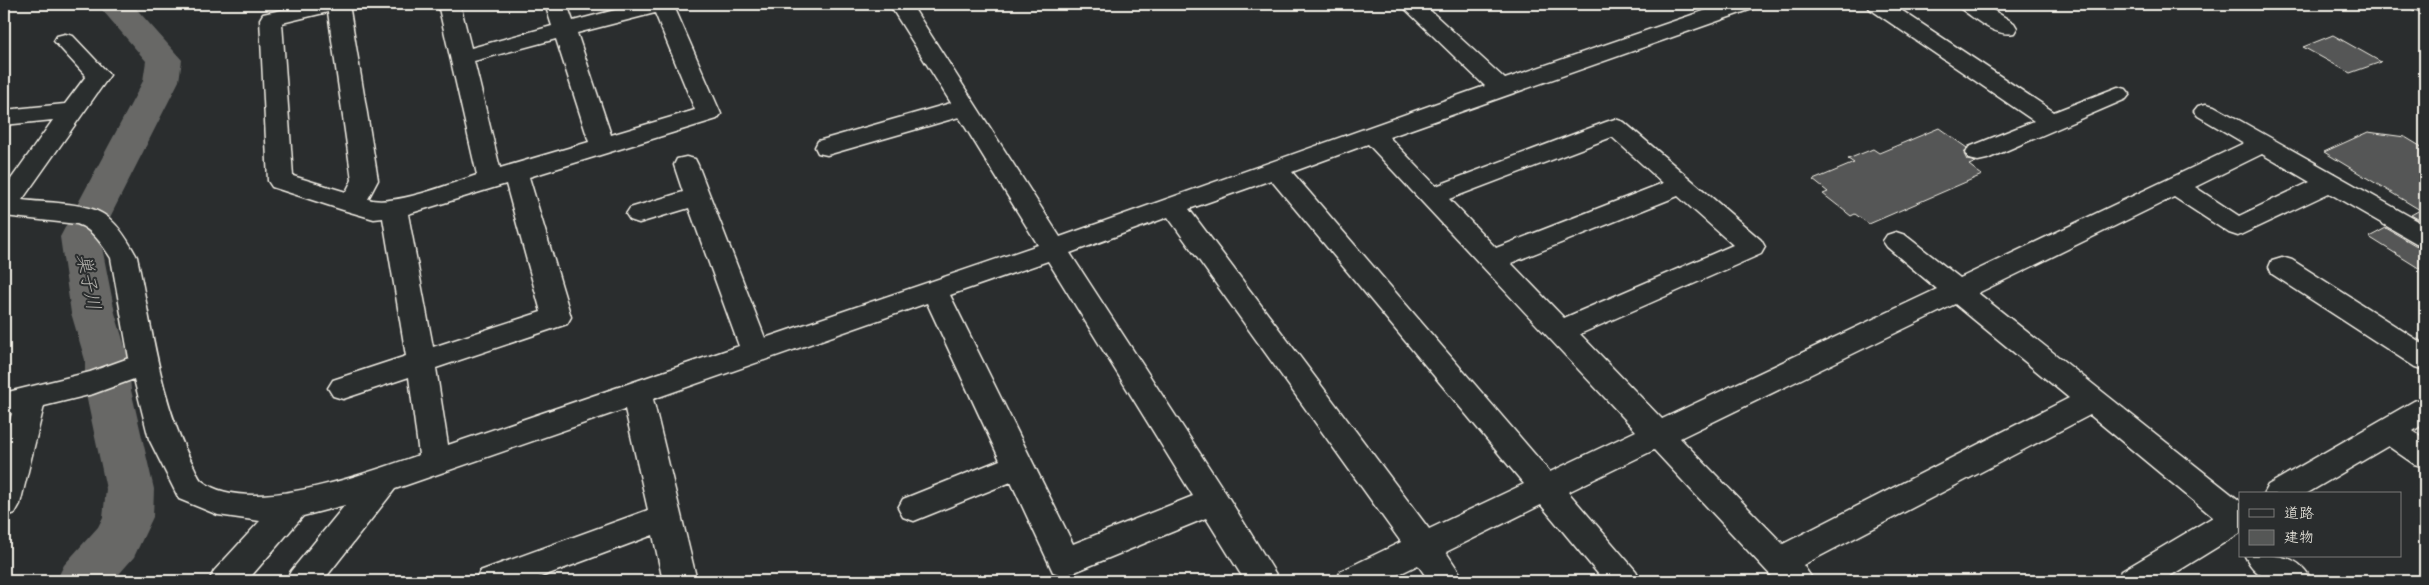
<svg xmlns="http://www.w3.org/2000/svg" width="2429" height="585" font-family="Mynerve,'Klee One',sans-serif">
	<rect width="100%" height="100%" fill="#2a2d2e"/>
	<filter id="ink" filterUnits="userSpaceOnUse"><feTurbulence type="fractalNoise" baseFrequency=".02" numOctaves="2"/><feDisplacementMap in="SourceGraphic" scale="10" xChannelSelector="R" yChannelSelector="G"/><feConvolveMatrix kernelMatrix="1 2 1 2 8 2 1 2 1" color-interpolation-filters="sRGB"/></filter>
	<g filter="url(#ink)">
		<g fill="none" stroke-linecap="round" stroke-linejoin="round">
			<path fill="#676866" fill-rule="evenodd" d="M 97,4 L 132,4 L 182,60 L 179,81 L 100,237 L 115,313 L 129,360 L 131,390 L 154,489 L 153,517 L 134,557 L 113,581 L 56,581 L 64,565 L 98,527 L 103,517 L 106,489 L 85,390 L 85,360 L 71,313 L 60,237 L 143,81 L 146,61 Z"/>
		</g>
		<path fill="#555756" stroke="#f4f1e8" d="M 2333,35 L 2381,62 L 2350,73 L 2303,47 Z
			M 1939,128 L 1967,148 L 1964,154 L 1967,160 L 1976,162 L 1969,165 L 1982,175 L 1869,224 L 1855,214 L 1851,216 L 1823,194 L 1828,192 L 1813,180 L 1854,163 L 1848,159 L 1873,149 L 1879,153 Z
			M 2368,132 L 2405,137 L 2425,149 L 2425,223 L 2411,215 L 2420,210 L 2324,152 Z
			M 2386,228 L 2415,245 L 2425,248 L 2425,272 L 2369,237 Z"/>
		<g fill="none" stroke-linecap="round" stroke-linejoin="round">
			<g stroke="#f4f1e8" stroke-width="3">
				<path id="minor" d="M 308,4 L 349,4 L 378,180 L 368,199 C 393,207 450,184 477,175 L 438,4 L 460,4 L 471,48 L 552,26 L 545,4 L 567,4 L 573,21 L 638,4 L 673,4 L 721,114 L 717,119 L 529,177 L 571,317 L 567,324 L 436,368 L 448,445 L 739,346 L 689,208 L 639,223 L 630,220 L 626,214 L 630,208 L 683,192 L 674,165 L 677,159 L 686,157 L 695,159 L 698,165 L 765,338 L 1038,245 L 959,117 L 827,155 L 818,153 L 815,147 L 818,141 L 951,103 L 889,4 L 911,4 L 1060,237 L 1485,86 L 1400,4 L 1423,4 L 1505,79 L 1724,4 L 1755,4 L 1752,9 L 1389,137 L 1436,186 L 1606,122 L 1615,119 L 1624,122 L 1761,240 L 1765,247 L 1761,254 L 1580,334 L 1662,419 L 1937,289 L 1887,247 L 1883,241 L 1887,235 L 1896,232 L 1905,235 L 1960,278 L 2244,143 L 2198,116 L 2194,111 L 2198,106 L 2206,104 L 2214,106 L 2425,225 L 2425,246 L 2416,243 L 2329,193 L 2238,236 L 2229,233 L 2174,197 L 1978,293 L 2240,501 L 2240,533 L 2162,581 L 2117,581 L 2122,571 L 2213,517 L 2090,415 L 1803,565 L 1814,581 L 1776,581 L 1654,450 L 1568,492 L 1636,571 L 1641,581 L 1604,581 L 1541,505 L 1446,552 L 1465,581 L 1429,581 L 1418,565 L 1385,581 L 1336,581 L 1341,571 L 1401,542 L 1168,217 L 1070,253 L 1225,492 L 1280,581 L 1245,581 L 1206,518 L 1065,576 L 1053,572 L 1011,482 L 914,521 L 903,517 L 898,508 L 903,499 L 1000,460 L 927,303 L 653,399 L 697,581 L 663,581 L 653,535 L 530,581 L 475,581 L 480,571 L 648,510 L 625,409 L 395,489 L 323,581 L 286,581 L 291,571 L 345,505 L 303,516 L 247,581 L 209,581 L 214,571 L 260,521 L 218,515 L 179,499 L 149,439 L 134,379 L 93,394 L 44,406 L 20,504 L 15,513 L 4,517 L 4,444 L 12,413 L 4,415 L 4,393 L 90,372 L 129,358 L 111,258 C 102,244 92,229 77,224 L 4,216 L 4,189 L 53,120 L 4,125 L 4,110 L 65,104 L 86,76 L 54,41 L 57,36 L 65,34 L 73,36 L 110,75 L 22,200 C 45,203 84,202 103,214 C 118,223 129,242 137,257 C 152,326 160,402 193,465 C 196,470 198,478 202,481 C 249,518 369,472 419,455 L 409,377 L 343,399 L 333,396 L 328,388 L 333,380 L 406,356 L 383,218 L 374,219 L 343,210 L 272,187 L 268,181 L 260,19 L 263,14 ZM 328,12 L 352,180 L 346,192 L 293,176 L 282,23 ZM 655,13 L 695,110 L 611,135 L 577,33 ZM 556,39 L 589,142 L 500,168 L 474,61 ZM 1612,137 L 1663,183 L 1496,248 L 1449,199 ZM 1368,144 L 1636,431 L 1550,472 L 1292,172 ZM 2262,154 L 2310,182 L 2239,216 L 2195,187 ZM 1271,180 L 1524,484 L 1429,529 L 1189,209 ZM 506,184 L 541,312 L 433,347 L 408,214 ZM 1678,196 L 1733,245 L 1564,318 L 1511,263 ZM 1048,261 L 1193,496 L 1073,544 L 950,295 ZM 1955,304 L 2069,398 L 1783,544 L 1680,438 Z
					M 1867,4 L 1892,4 L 2054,112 L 2118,87 L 2126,89 L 2130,94 L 2126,99 L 1987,159 L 1978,161 L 1969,159 L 1966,153 L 1969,147 L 2034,121 L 1870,9 Z
					M 1958,4 L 1983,4 L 2014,23 L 2017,28 L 2014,33 C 1995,37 1976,19 1961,9 Z
					M 2282,257 L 2292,260 L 2425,345 L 2425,370 L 2415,367 L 2272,274 L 2269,267 L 2272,260 Z
					M 2425,397 L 2425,423 L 2413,431 L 2425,439 L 2425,467 L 2414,464 L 2388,446 L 2306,494 L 2263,494 L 2268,485 L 2414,401 Z
					M 2245,556 C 2273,556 2297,551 2312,581 C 2284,583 2259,585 2245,556 Z"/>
			</g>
			<g stroke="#f4f1e8" stroke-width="3">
				<path id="highway" d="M 2410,4 L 2425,4 L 2425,12 L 2413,9 Z"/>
			</g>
			<use href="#minor" fill="#2a2d2e" fill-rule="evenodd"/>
			<use href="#highway" fill="#2a2d2e" fill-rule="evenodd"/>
		</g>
	</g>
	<g text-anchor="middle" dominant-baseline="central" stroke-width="4" stroke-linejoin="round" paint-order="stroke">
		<g font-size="19" font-style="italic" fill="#b5b3ae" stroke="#2a2d2e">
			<text transform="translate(88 282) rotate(79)">巣子川</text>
		</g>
	</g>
	<rect width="2429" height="585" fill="none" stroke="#2a2d2e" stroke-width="20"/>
	<rect x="10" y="10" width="2409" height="565" fill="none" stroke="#f4f1e8" stroke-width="2" filter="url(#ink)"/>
	<rect x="2239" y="492" width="162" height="65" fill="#2a2d2e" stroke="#7b7b78"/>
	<rect x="2249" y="509" width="25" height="8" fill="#2a2d2e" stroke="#7b7b78"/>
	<text x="2284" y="518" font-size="15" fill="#f4f1e8">道路</text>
	<rect x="2249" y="530" width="25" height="15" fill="#555756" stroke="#7b7b78"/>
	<text x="2284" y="542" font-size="15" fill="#f4f1e8">建物</text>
</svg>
